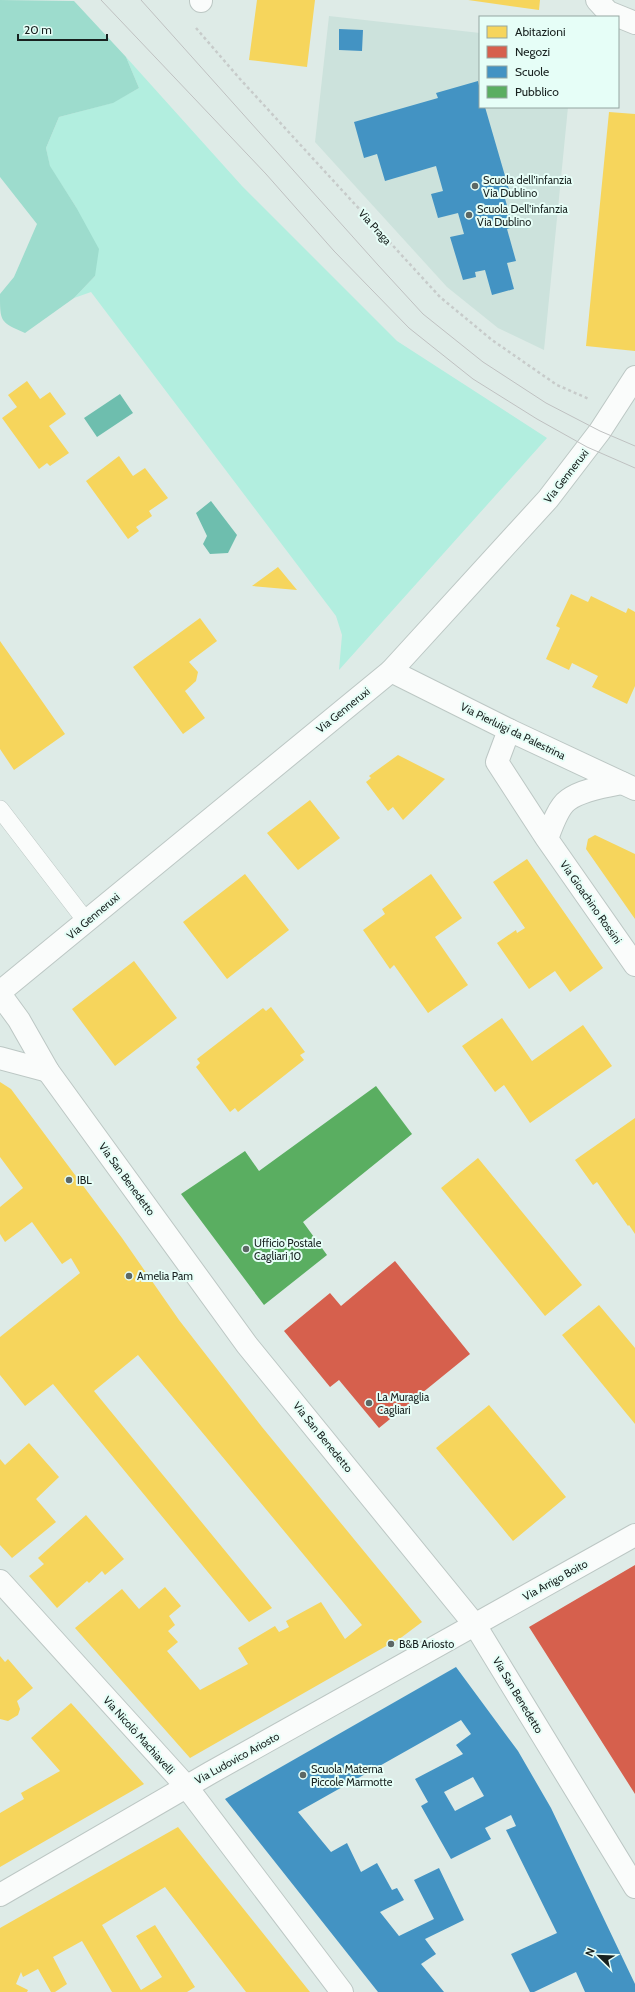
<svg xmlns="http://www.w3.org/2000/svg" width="635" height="1992" font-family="Cabin,sans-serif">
	<rect width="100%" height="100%" fill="#deebe7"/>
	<path fill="#cce2dc" d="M 329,16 L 480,33 L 480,107 L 568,107 L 544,350 L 498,328 L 447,287 L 315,142 Z"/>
	<path fill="#b2eedf" d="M 126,57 L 242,186 L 397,341 L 547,438 L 339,670 L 342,635 L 336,616 L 91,292 L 74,298 L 95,276 L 76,207 L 50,167 L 46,148 L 59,117 L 112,103 L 139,88 Z"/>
	<path fill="#9ddccd" d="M 0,0 L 74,1 L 126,57 L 139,88 L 113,103 L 59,117 L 46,148 L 50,166 L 76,207 L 99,249 L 95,276 L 74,298 L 25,333 C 0,322 0,322 0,294 L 14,277 L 37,224 L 0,177 Z"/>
	<path fill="#6ebeae" d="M 120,394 L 133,413 L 97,437 L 84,418 Z
		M 211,501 L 237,535 L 228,553 L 210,554 L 203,544 L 207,536 L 196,513 Z"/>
	<path fill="#f6d55c" d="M 257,0 L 315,0 L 307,67 L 249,60 Z
		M 468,0 L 540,0 L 539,10 Z
		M 609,112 L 635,114 L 635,351 L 586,346 Z
		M 27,381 L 40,399 L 50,392 L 66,414 L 49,426 L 69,453 L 50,466 L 47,463 L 39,469 L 2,418 L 17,407 L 8,395 Z
		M 119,456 L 133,476 L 145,468 L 168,498 L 149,511 L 152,516 L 136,527 L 139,531 L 128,539 L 86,481 Z
		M 278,567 L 297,590 L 252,586 Z
		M 571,594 L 588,602 L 591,596 L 626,613 L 628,608 L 635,612 L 635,686 L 627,704 L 592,687 L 598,676 L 572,663 L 569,670 L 546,659 L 560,628 L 556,626 Z
		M 200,618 L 217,641 L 189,662 L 198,672 L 196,681 L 185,691 L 205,718 L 183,734 L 133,667 Z
		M 0,641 L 65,734 L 14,770 L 0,749 Z
		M 398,755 L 445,779 L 403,820 L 393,807 L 388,811 L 366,782 L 371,778 L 369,776 Z
		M 310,800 L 340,838 L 298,870 L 267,833 Z
		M 595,835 L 635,854 L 635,919 L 586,849 L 588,839 Z
		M 527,859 L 603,968 L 570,992 L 555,971 L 529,989 L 497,943 L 516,930 L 517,933 L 525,928 L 493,882 Z
		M 245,874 L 289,930 L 227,979 L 183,922 Z
		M 431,874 L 462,918 L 435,937 L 468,985 L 428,1013 L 394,965 L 390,969 L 363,930 L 385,914 L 382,909 Z
		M 134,961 L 177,1018 L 115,1066 L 72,1009 Z
		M 271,1007 L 305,1052 L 300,1055 L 304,1060 L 238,1112 L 235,1108 L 230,1112 L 196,1067 L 200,1063 L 197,1059 L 263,1008 L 266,1011 Z
		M 502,1018 L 532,1061 L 583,1025 L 612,1066 L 530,1123 L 504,1085 L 495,1092 L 462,1046 Z
		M 0,1082 L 11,1089 L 122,1238 L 179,1320 L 262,1427 L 422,1622 L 402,1637 L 190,1758 L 75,1628 L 122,1589 L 139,1609 L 165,1587 L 181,1606 L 169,1616 L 175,1625 L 168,1631 L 178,1642 L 167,1651 L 200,1690 L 248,1664 L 238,1648 L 275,1626 L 279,1632 L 289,1627 L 286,1621 L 321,1602 L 345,1639 L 362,1625 L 138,1355 L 94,1391 L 272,1608 L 249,1622 L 53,1384 L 25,1406 L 0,1375 L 0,1337 L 80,1273 L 71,1258 L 62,1264 L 32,1222 L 5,1242 L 0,1234 L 0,1207 L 23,1188 L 0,1157 Z
		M 635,1118 L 635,1234 L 629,1225 L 628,1226 L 597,1182 L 593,1185 L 575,1160 Z
		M 478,1158 L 582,1285 L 545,1316 L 441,1188 Z
		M 599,1305 L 635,1348 L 635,1424 L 562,1335 Z
		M 489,1405 L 566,1497 L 513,1541 L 436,1448 Z
		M 29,1443 L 59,1477 L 36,1499 L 56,1522 L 12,1558 L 0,1545 L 0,1459 L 5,1465 Z
		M 86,1515 L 124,1559 L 105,1575 L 102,1571 L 89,1583 L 87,1581 L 57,1608 L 29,1576 L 44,1564 L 38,1558 Z
		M 0,1656 L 5,1662 L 8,1659 L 33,1688 L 17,1701 L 20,1709 L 18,1715 L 8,1721 L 0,1719 Z
		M 71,1703 L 144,1784 L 0,1867 L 0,1813 L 24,1799 L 21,1793 L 60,1771 L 31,1738 Z
		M 178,1827 L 310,1992 L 246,1992 L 165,1887 L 102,1925 L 141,1990 L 162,1977 L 136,1936 L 155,1925 L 195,1987 L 187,1992 L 112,1992 L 82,1941 L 53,1957 L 67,1984 L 55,1992 L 51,1992 L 38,1969 L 23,1977 L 21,1972 L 16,1984 L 28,1990 L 27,1992 L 0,1992 L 0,1928 Z"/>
	<path fill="#d6604d" d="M 395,1261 L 470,1354 L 379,1428 L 339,1380 L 330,1387 L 284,1331 L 330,1293 L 341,1306 Z
		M 635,1565 L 635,1794 L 529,1627 Z"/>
	<path fill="#4393c3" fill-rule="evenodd" d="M 339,29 L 363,30 L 362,51 L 339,50 Z
		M 478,81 L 480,90 L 480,107 L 485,107 L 510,193 L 504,195 L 513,227 L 507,229 L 516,261 L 507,263 L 514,289 L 492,295 L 485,270 L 475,272 L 476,277 L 463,280 L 450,237 L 464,234 L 458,213 L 438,218 L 431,194 L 443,191 L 436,166 L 385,181 L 377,154 L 364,158 L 354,122 L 438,98 L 436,93 Z
		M 456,1667 L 518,1751 L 551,1808 L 635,1984 L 635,1992 L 585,1992 L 576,1972 L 534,1992 L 530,1992 L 511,1954 L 557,1933 L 506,1830 L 516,1826 L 511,1815 L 485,1828 L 491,1839 L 451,1859 L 421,1806 L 428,1802 L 415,1779 L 463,1754 L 456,1745 L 471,1734 L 461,1720 L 298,1812 L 331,1852 L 347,1843 L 361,1872 L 377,1863 L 392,1890 L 397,1888 L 404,1900 L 380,1912 L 399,1936 L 434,1919 L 414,1880 L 439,1868 L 464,1920 L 425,1939 L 436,1954 L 421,1964 L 444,1992 L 378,1992 L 225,1799 ZM 473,1777 L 484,1796 L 455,1811 L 444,1792 Z"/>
	<path fill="#5aae61" d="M 376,1086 L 412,1134 L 303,1222 L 327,1255 L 264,1305 L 181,1194 L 245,1151 L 259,1171 Z"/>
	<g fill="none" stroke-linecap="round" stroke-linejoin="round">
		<g stroke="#bcc7c4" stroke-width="18">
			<path id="lane" d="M 0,809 L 86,921"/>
		</g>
		<g stroke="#bcc7c4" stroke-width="24">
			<path id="street" d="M 597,0 L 608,12 L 635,23
				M 201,1 L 201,0
				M 391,671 L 548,499 L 600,431 L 635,377
				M 509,730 L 497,762 L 547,839 L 635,965
				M 547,839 C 551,828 558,807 568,800 C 581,790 606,786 622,783
				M 0,1058 L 48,1071
				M 0,1581 L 186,1786 L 342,1992
				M 0,1895 L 210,1773 L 635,1535"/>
		</g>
		<g stroke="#bcc7c4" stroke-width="24">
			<path id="secondary" d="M 0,992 L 391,671 L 509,730 L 635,789
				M 0,994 L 19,1020 L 48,1071 L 247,1345 L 475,1625 L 635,1887"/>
		</g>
		<path stroke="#c7cbca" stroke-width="2.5" stroke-dasharray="3 3" stroke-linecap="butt" d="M 196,28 L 240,79 L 440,297 L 492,340 L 557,385 L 589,399"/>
		<use href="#lane" stroke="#fafcfb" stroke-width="17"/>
		<use href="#street" stroke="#fafcfb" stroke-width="22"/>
		<use href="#secondary" stroke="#fafcfb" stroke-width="22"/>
		<path stroke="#bfc1c1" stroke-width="1" d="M 101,0 L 266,174 L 334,251 L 409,328 L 473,379 L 537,419 L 587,447 L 635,468
			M 141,0 L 378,265 L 423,314 L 483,362 L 546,403 L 600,431 L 635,446"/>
	</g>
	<g fill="#5d6865" stroke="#e6fef7" stroke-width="1.5">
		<circle cx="475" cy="186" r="4"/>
		<circle cx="469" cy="215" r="4"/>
		<circle cx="69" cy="1180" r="4"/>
		<circle cx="246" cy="1249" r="4"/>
		<circle cx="129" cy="1276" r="4"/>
		<circle cx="369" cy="1403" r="4"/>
		<circle cx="391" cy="1644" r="4"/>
		<circle cx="303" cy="1775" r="4"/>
	</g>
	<g text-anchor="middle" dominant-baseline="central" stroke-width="4" stroke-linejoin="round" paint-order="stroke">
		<g font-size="11" fill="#18211f" stroke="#e6fef7" text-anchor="start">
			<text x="483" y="180">Scuola dell'infanzia<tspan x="483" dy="13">Via Dublino</tspan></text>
			<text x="477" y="209">Scuola Dell'infanzia<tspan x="477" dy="13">Via Dublino</tspan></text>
			<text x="77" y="1180">IBL</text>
			<text x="254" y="1243">Ufficio Postale<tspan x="254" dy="13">Cagliari 10</tspan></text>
			<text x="137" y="1276">Amelia Pam</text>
			<text x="377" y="1397">La Muraglia<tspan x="377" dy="13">Cagliari</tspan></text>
			<text x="399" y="1644">B&amp;B Ariosto</text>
			<text x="311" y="1769">Scuola Materna<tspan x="311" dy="13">Piccole Marmotte</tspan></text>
		</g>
		<g font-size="11" fill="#18211f" stroke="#e6fef7">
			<text transform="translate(375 227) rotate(48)">Via Praga</text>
			<text transform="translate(566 476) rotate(-52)">Via Genneruxi</text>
			<text transform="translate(343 710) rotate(-39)">Via Genneruxi</text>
			<text transform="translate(513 731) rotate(26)">Via Pierluigi da Palestrina</text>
			<text transform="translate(591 902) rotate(55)">Via Gioachino Rossini</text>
			<text transform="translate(93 916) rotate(-40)">Via Genneruxi</text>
			<text transform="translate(127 1179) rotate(54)">Via San Benedetto</text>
			<text transform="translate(323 1437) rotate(51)">Via San Benedetto</text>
			<text transform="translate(555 1580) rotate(-29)">Via Arrigo Boito</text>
			<text transform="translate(518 1695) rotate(59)">Via San Benedetto</text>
			<text transform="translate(139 1735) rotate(48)">Via Nicolò Machiavelli</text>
			<text transform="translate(237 1758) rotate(-29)">Via Ludovico Ariosto</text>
		</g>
	</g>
	<rect x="479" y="16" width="140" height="92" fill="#e6fef7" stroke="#94a6a1"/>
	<rect x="487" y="26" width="20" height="12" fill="#f6d55c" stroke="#94a6a1"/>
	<text x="515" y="36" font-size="12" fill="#18211f">Abitazioni</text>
	<rect x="487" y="46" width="20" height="12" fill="#d6604d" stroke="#94a6a1"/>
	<text x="515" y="56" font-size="12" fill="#18211f">Negozi</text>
	<rect x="487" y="66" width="20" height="12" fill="#4393c3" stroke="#94a6a1"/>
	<text x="515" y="76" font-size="12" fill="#18211f">Scuole</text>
	<rect x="487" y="86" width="20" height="12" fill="#5aae61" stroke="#94a6a1"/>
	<text x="515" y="96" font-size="12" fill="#18211f">Pubblico</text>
	<g transform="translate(599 1956) rotate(293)" stroke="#e6fef7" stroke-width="3" paint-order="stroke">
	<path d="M0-3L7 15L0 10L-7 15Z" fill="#18211f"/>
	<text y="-6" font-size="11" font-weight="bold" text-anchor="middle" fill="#18211f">N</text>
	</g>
	<path d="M18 34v6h89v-6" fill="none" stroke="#18211f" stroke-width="2"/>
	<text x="24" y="34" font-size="12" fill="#18211f" stroke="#e6fef7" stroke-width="3" paint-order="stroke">20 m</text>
</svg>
